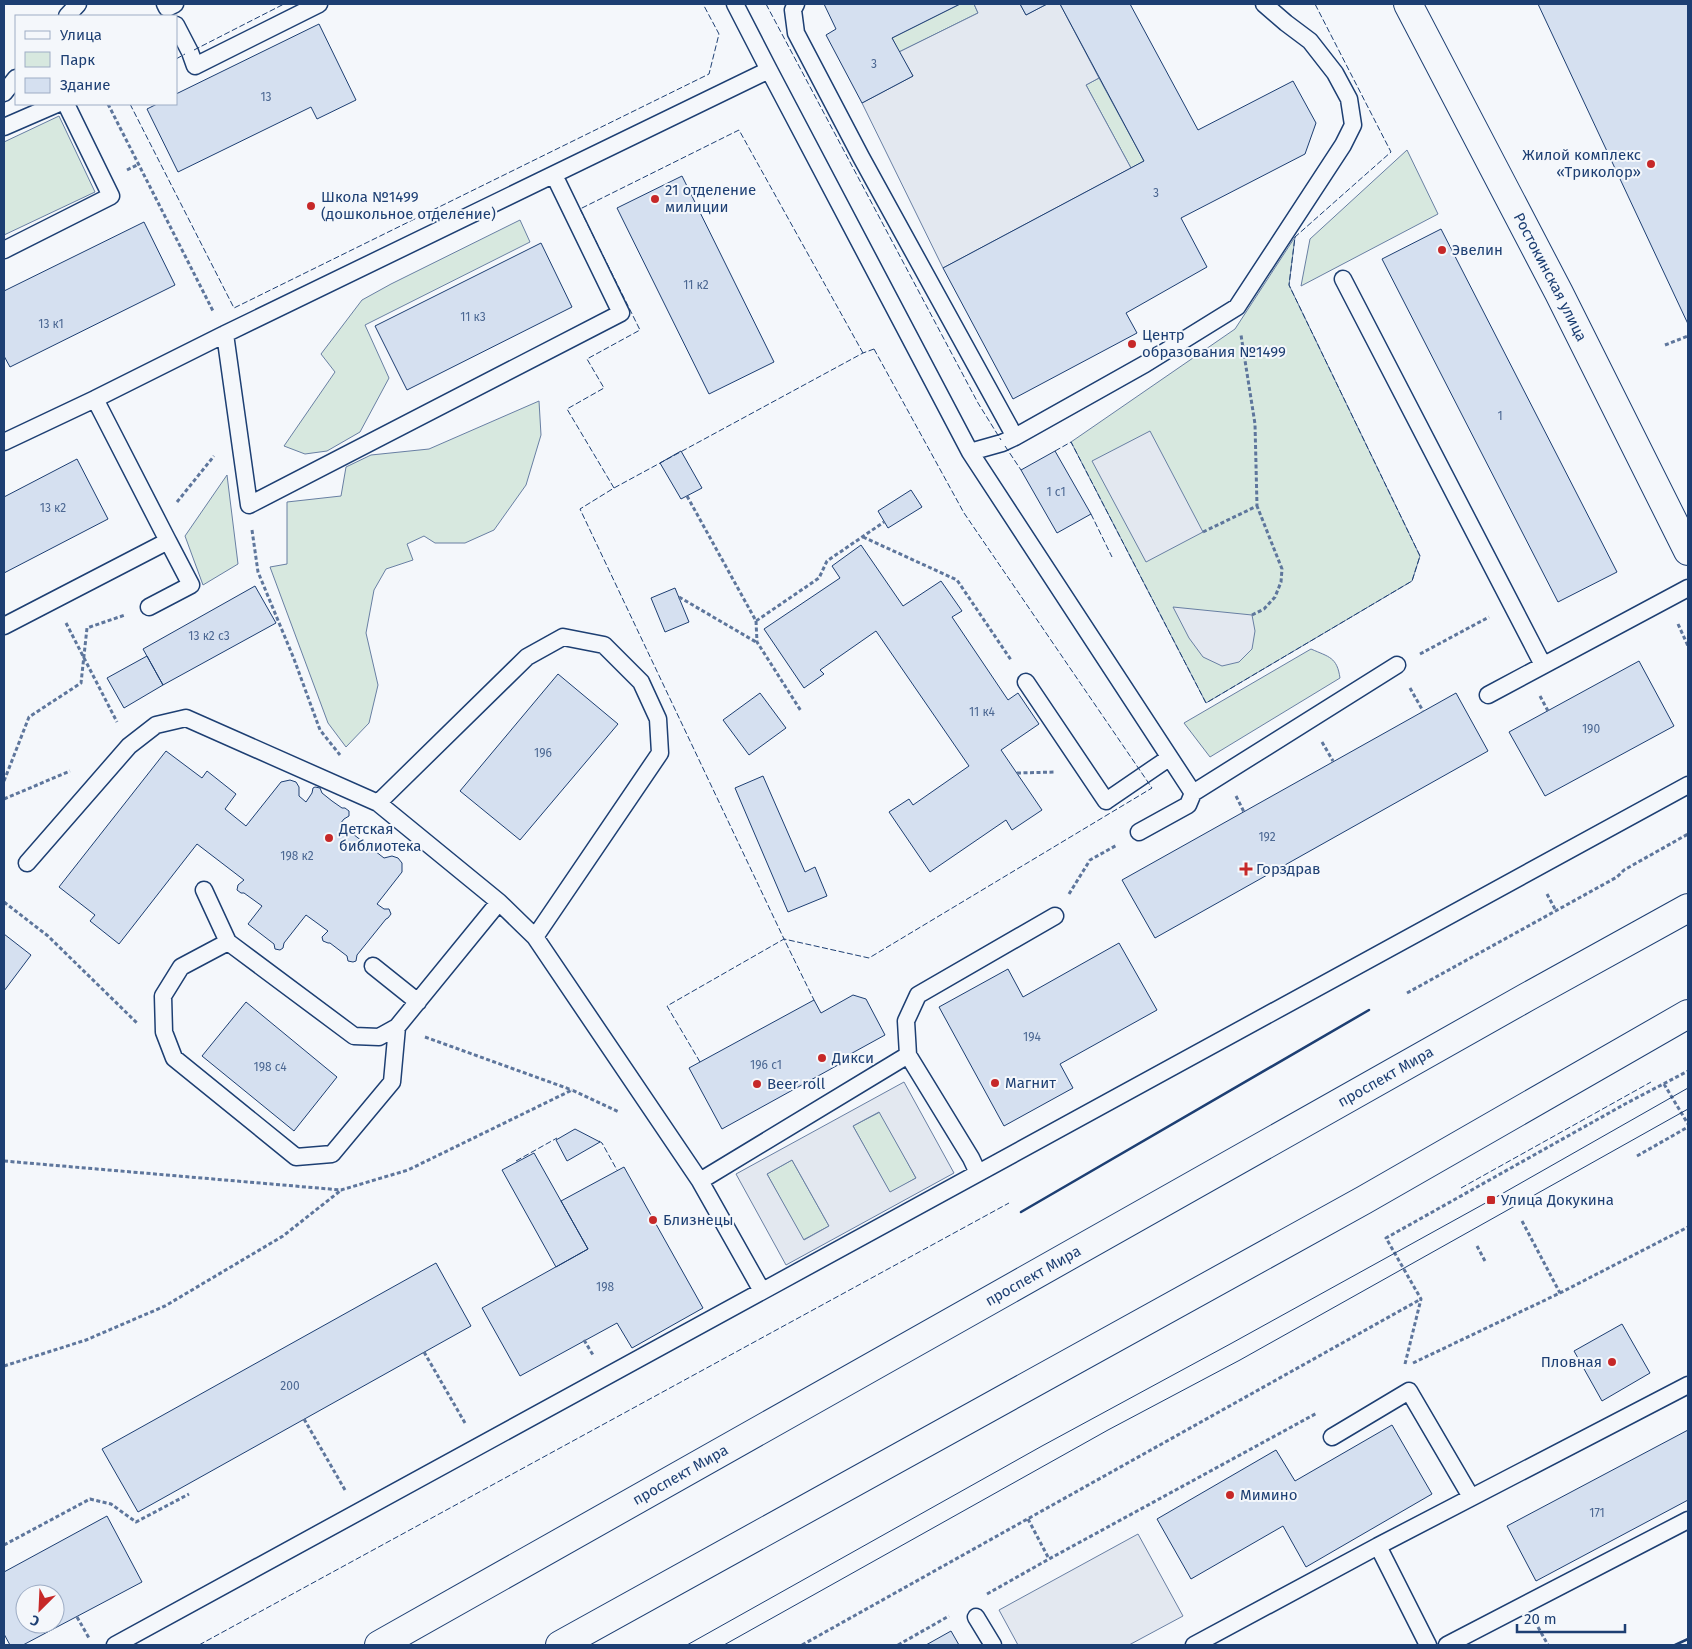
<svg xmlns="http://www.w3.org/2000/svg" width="1692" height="1649" font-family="'Fira Sans',sans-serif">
	<rect width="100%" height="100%" fill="#f4f7fb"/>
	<path fill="#d7e8df" stroke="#687fa3" d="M 960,4 L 974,4 L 978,13 L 899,52 L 892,38 Z
		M 1099,78 L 1144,161 L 1131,168 L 1086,85 Z
		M 59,116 L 95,192 L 4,235 L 4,142 Z
		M 1407,150 L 1438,214 L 1301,286 L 1310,239 Z
		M 520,220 L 530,242 L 365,325 L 389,378 L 360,432 L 327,451 L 305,454 L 284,446 L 335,372 L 321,354 L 362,300 L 391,284 Z
		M 1295,237 L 1289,285 L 1420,556 L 1412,581 L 1206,703 L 1071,442 L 1235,329 Z
		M 539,401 L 541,435 L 526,485 L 494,530 L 465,543 L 435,543 L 424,536 L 407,544 L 413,560 L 386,569 L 374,590 L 366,633 L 378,685 L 369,723 L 346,747 L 328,723 L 270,567 L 287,564 L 287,502 L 341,496 L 346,467 L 371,455 L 429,449 Z
		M 227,475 L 238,564 L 203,585 L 185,536 Z
		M 1311,649 C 1329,657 1337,657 1340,678 L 1210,757 L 1184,723 Z
		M 880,1112 L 916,1178 L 890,1193 L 853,1126 Z
		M 792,1160 L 829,1226 L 803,1240 L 767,1174 Z"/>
	<path fill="#e3e8f0" stroke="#687fa3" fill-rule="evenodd" d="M 974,4 L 1020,4 L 1026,15 L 1047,4 L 1060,4 L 1099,78 L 1086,85 L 1131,168 L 943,268 L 862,103 L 913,76 L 899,52 L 978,13 Z
		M 1150,431 L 1203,532 L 1146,562 L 1092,461 Z
		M 1173,607 L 1252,615 L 1255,631 L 1252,649 L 1239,662 L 1222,666 L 1203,657 L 1189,638 Z
		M 904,1082 L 954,1173 L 786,1265 L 736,1174 ZM 879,1112 L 916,1178 L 890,1192 L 853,1126 ZM 792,1160 L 829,1226 L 804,1240 L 767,1174 Z
		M 1138,1534 L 1183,1616 L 1129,1645 L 1018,1645 L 999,1610 Z"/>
	<path fill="#d5e0f0" stroke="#1d3f73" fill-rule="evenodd" d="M 824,4 L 960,4 L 892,38 L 913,76 L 862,103 L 826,35 L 836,29 Z
		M 1020,4 L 1047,4 L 1026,15 Z
		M 1060,4 L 1130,4 L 1198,130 L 1293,81 L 1316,123 L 1305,154 L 1181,218 L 1207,267 L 1126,313 L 1137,333 L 1013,399 L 943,268 L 1144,161 Z
		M 1538,4 L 1688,4 L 1688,324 Z
		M 319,24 L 356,100 L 317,119 L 311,107 L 178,172 L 147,109 L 157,104 L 176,104 L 176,94 Z
		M 682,176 L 774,362 L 709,394 L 617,208 Z
		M 144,222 L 175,285 L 10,367 L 4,356 L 4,291 Z
		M 1441,229 L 1617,572 L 1558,602 L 1382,259 Z
		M 541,243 L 572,307 L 407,390 L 375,326 Z
		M 681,451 L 702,488 L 681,499 L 660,463 Z
		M 1055,451 L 1091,514 L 1057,533 L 1021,470 Z
		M 77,459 L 108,519 L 4,573 L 4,497 Z
		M 911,490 L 922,507 L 888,528 L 878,511 Z
		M 861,545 L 903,606 L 941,581 L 962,611 L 952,617 L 1008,700 L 1018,693 L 1039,724 L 1001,750 L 1042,810 L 1012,830 L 1006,820 L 930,872 L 889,812 L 909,799 L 913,805 L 969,766 L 876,631 L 820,670 L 824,674 L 804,688 L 764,629 L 840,578 L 832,566 Z
		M 255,586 L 276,623 L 163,685 L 143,649 Z
		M 675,588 L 689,622 L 665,632 L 651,598 Z
		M 147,656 L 163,685 L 124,708 L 107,678 Z
		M 1639,661 L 1674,726 L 1545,796 L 1509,732 Z
		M 558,674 L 618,724 L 520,840 L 460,791 Z
		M 760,693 L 786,728 L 749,755 L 723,720 Z
		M 1456,693 L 1488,751 L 1155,938 L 1122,880 Z
		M 166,751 L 202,778 L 207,771 L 236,794 L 225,809 L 246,826 L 281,782 L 290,780 L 296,782 L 299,787 L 299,796 L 306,802 L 312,793 L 313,788 L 315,787 L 320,788 L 322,793 L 332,801 L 342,808 L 345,808 L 349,811 L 349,816 L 344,819 L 340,824 L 384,858 L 392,856 L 398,858 L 402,863 L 402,872 L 377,904 L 384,909 L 389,909 L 391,914 L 388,918 L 386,919 L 357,955 L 356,961 L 353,962 L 348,961 L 347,956 L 330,943 L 328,943 L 323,941 L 322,937 L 328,931 L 306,915 L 284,943 L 283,948 L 280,950 L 275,949 L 274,944 L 248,924 L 262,906 L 244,893 L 241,893 L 237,890 L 238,885 L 244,880 L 197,844 L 119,944 L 90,921 L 95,915 L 59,887 Z
		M 763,776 L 805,872 L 815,867 L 827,896 L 788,912 L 735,788 Z
		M 4,934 L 31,955 L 4,991 Z
		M 1119,943 L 1157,1010 L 1060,1064 L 1073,1088 L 1004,1126 L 939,1007 L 1008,969 L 1023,997 Z
		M 853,995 L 866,999 L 885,1035 L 845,1057 L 847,1060 L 722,1129 L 689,1068 L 814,1000 L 821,1013 Z
		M 246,1002 L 337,1077 L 294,1131 L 202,1056 Z
		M 575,1129 L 600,1142 L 567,1161 L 556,1140 Z
		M 534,1153 L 588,1249 L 556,1267 L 502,1170 Z
		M 624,1167 L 703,1308 L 632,1348 L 617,1323 L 520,1376 L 482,1308 L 588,1249 L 561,1201 Z
		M 436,1263 L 471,1326 L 138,1512 L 102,1449 Z
		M 1622,1324 L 1650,1373 L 1602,1401 L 1574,1351 Z
		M 1392,1425 L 1432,1494 L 1306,1567 L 1283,1526 L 1191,1579 L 1157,1519 L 1276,1450 L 1295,1481 Z
		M 1688,1430 L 1688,1500 L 1536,1581 L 1507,1526 Z
		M 107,1516 L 142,1582 L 23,1645 L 10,1645 L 4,1634 L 4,1572 ZM 25,1594 L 55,1594 L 55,1624 L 25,1624 Z
		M 951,1631 L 959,1645 L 926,1645 Z"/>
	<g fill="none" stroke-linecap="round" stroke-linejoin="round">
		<g stroke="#1d3f73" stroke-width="19">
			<path id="service" d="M 165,4 L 167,8 L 175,4
				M 735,4 L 769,70 L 970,452 L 1193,793
				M 796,4 L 793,10 L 796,33 L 861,157 L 1015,437
				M 67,16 L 78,4
				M 176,25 L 190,52 L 195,66 L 319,4
				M 4,93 L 16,78
				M 4,127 L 57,104
				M 4,250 L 111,196 L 66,104
				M 1343,279 L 1543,665
				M 225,334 L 249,505 L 621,313 L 554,175
				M 4,442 L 95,399 L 225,334 L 769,70
				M 970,452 L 1002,443 L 1015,437 L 1145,364 L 1237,307 L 1343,145 L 1353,125 L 1349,99 L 1335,73 L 1310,41 L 1286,23 L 1264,4
				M 149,607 L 191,585 L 168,541
				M 4,626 L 168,541 L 95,399
				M 1026,682 L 1106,801 L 1169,758
				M 1488,695 L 1688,588
				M 378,803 L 499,902 L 535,937 L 700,1181 L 762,1291
				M 1139,832 L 1188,805 L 1193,793 L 1397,665
				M 27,863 L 129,746 L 156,725 L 186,718 L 378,803 L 527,657 L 563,637 L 604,645 L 641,682 L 658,719 L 660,753 L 535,937
				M 204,890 L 228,942 L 354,1036 L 379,1037 L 397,1027 L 499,902
				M 228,942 L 181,967 L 163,996 L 164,1032 L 174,1058 L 296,1157 L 332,1154 L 392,1082 L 397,1027
				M 373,966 L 418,1002
				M 978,1173 L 971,1158 L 908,1055 L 906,1021 L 918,995 L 1055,916
				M 700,1181 L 908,1055
				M 1332,1437 L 1409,1391 L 1471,1497
				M 1378,1546 L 1688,1385
				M 976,1617 L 993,1645
				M 115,1645 L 1688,785
				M 1194,1645 L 1378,1546 L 1428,1645
				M 1447,1645 L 1688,1520"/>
		</g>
		<g stroke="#1d3f73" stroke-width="30">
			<g id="tertiary">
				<path id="s1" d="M 1408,4 L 1559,293 L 1688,551"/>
			</g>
		</g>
		<g stroke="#1d3f73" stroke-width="30">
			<g id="primary">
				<path id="s2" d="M 379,1645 L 1527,997 L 1688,908"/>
				<path d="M 560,1645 L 1364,1200 L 1688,1014"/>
			</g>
		</g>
		<path stroke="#5e769c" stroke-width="3" stroke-dasharray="4 2.5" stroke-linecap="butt" d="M 108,104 L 213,311
			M 127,170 L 139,164
			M 1665,345 L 1688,336
			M 687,496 L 756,621 L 819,578 L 827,561 L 884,522
			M 177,502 L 214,456
			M 252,530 L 258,572 L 294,659 L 320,730 L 340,755
			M 1203,532 L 1257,506 L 1255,424 L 1241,335
			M 863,537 L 957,580 L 1011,660
			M 679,597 L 756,642
			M 1252,615 L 1264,609 L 1275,597 L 1281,582 L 1282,569 L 1257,506
			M 756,621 L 757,642 L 801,711
			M 66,623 L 117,722
			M 1678,624 L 1688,646
			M 1420,654 L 1489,617
			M 1410,688 L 1423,711
			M 1540,696 L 1548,711
			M 1322,742 L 1333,761
			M 1017,773 L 1055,772
			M 4,781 L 29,717 L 81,683 L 87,628 L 125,615
			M 1236,796 L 1244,812
			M 4,799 L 70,771
			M 1069,894 L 1090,860 L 1117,845
			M 1547,894 L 1556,911
			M 4,902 L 48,936 L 137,1023
			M 1407,993 L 1617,877 L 1624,870 L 1688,834
			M 425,1037 L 572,1090
			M 1664,1084 L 1688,1124
			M 1637,1156 L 1688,1127
			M 4,1161 L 341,1190 L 408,1170 L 572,1090 L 619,1112
			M 1522,1221 L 1560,1293
			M 1477,1246 L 1486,1263
			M 584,1340 L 593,1355
			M 424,1352 L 465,1423
			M 1413,1363 L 1560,1293 L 1688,1227
			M 1405,1364 L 1421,1299 L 1386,1238 L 1625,1104 L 1688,1071
			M 4,1366 L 86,1340 L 165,1306 L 283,1236 L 340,1191
			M 304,1419 L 345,1490
			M 1028,1519 L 1049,1559
			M 4,1545 L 90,1499 L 111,1504 L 136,1522 L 189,1494
			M 987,1594 L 1049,1559 L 1317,1413
			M 77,1617 L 89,1638
			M 1538,1627 L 1548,1645
			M 802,1645 L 1421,1299
			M 898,1645 L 949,1616"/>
		<use href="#service" stroke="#f4f7fb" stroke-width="16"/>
		<use href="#tertiary" stroke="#f4f7fb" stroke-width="28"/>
		<use href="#primary" stroke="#f4f7fb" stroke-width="28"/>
		<path stroke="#1d3f73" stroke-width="1" d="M 687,1645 L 1042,1446 L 1232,1343 L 1491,1200 L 1688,1088
			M 724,1645 L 1108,1430 L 1240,1360 L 1688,1109"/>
		<path stroke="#1d3f73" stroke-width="1" stroke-dasharray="6 2.5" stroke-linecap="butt" d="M 766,4 L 978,403 L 1001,440
			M 194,50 L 284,4
			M 176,59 L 185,54
			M 130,104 L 234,308 L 709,74 L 719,34 L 703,4
			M 874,349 L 964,513 L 1152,788 L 869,958 L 784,939 L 580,509 L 614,488 L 863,353 Z
			M 1005,446 L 1021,470
			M 1055,451 L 1071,442 L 1206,703 L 1412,581 L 1420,556 L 1289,285 L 1295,237 L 1391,152 L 1315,4
			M 614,488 L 567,409 L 604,388 L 587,359 L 640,330 L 580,209 L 739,130 L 863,353
			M 1091,514 L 1112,557
			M 700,1062 L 667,1006 L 784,939 L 814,1000
			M 599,1141 L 602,1143 L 617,1170
			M 516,1161 L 557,1138
			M 1461,1188 L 1651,1082
			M 199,1645 L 1009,1203"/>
		<path stroke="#1d3f73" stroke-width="2.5" d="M 1021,1212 L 1369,1010
			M 1675,1645 L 1688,1639"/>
	</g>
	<g fill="#c62828" stroke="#f4f7fb" stroke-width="2">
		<circle cx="1651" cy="164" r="5"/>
		<circle cx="655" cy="199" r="5"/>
		<circle cx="311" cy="206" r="5"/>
		<circle cx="1442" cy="250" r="5"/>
		<circle cx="1132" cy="344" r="5"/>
		<circle cx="329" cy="838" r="5"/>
		<path d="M1243.5 861.5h5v5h5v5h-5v5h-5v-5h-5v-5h5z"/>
		<circle cx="822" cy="1058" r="5"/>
		<circle cx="995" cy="1083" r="5"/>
		<circle cx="757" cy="1084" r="5"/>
		<rect x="1486" y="1195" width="10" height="10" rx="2.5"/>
		<circle cx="653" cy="1220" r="5"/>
		<circle cx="1612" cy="1362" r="5"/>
		<circle cx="1230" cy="1495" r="5"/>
	</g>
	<g text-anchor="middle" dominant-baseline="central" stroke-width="4" stroke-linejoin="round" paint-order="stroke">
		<g font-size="12" fill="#4b6792">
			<text x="874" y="64">3</text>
			<text x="266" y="97">13</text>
			<text x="1156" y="193">3</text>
			<text x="696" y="285">11 к2</text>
			<text x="473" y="317">11 к3</text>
			<text x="51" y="324">13 к1</text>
			<text x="1500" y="416">1</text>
			<text x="1056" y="492">1 с1</text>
			<text x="53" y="508">13 к2</text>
			<text x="209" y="636">13 к2 с3</text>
			<text x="982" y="712">11 к4</text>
			<text x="1591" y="729">190</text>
			<text x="543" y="753">196</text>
			<text x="1267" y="837">192</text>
			<text x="297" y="856">198 к2</text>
			<text x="1032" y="1037">194</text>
			<text x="766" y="1065">196 с1</text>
			<text x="270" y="1067">198 с4</text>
			<text x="605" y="1287">198</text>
			<text x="290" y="1386">200</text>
			<text x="1597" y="1513">171</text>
		</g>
		<g font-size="15" fill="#1d3f73" stroke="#f4f7fb" text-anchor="start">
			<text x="1641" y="155" text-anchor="end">Жилой комплекс<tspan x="1641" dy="17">«Триколор»</tspan></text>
			<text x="665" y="190">21 отделение<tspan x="665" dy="17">милиции</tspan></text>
			<text x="321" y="197">Школа №1499<tspan x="321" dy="17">(дошкольное отделение)</tspan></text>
			<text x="1452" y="250">Эвелин</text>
			<text x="1142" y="335">Центр<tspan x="1142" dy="17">образования №1499</tspan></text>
			<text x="339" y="829">Детская<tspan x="339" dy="17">библиотека</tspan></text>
			<text x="1256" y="869">Горздрав</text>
			<text x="832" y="1058">Дикси</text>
			<text x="1005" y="1083">Магнит</text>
			<text x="767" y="1084">Beer roll</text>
			<text x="1501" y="1200">Улица Докукина</text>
			<text x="663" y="1220">Близнецы</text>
			<text x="1602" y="1362" text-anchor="end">Пловная</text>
			<text x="1240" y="1495">Мимино</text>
		</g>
		<g font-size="15" fill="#1d3f73" stroke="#f4f7fb">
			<text stroke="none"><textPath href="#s1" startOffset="308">Ростокинская улица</textPath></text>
			<text stroke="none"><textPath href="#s2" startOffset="1156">проспект Мира</textPath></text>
			<text stroke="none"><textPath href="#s2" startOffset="751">проспект Мира</textPath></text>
			<text stroke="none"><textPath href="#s2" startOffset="346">проспект Мира</textPath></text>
		</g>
	</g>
	<rect width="1692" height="1649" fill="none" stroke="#1d3f73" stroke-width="10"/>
	<rect x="15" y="15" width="162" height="90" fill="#f4f7fb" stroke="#9eadc5"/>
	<rect x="25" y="31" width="25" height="8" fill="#f4f7fb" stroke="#9eadc5"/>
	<text x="60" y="40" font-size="15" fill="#1d3f73">Улица</text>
	<rect x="25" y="52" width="25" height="15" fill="#d7e8df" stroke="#9eadc5"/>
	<text x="60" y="65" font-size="15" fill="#1d3f73">Парк</text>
	<rect x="25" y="78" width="25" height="15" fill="#d5e0f0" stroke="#9eadc5"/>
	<text x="60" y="90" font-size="15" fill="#1d3f73">Здание</text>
	<g transform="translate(40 1609) rotate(204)"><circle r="24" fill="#f4f7fb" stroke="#9eadc5"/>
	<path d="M0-4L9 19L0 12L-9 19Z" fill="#c62828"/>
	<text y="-8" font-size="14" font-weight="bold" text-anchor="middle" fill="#1d3f73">С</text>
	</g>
	<path d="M1517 1624v8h108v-8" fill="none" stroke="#1d3f73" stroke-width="2.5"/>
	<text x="1524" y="1624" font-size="15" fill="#1d3f73" stroke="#f4f7fb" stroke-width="4" paint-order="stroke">20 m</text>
</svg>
